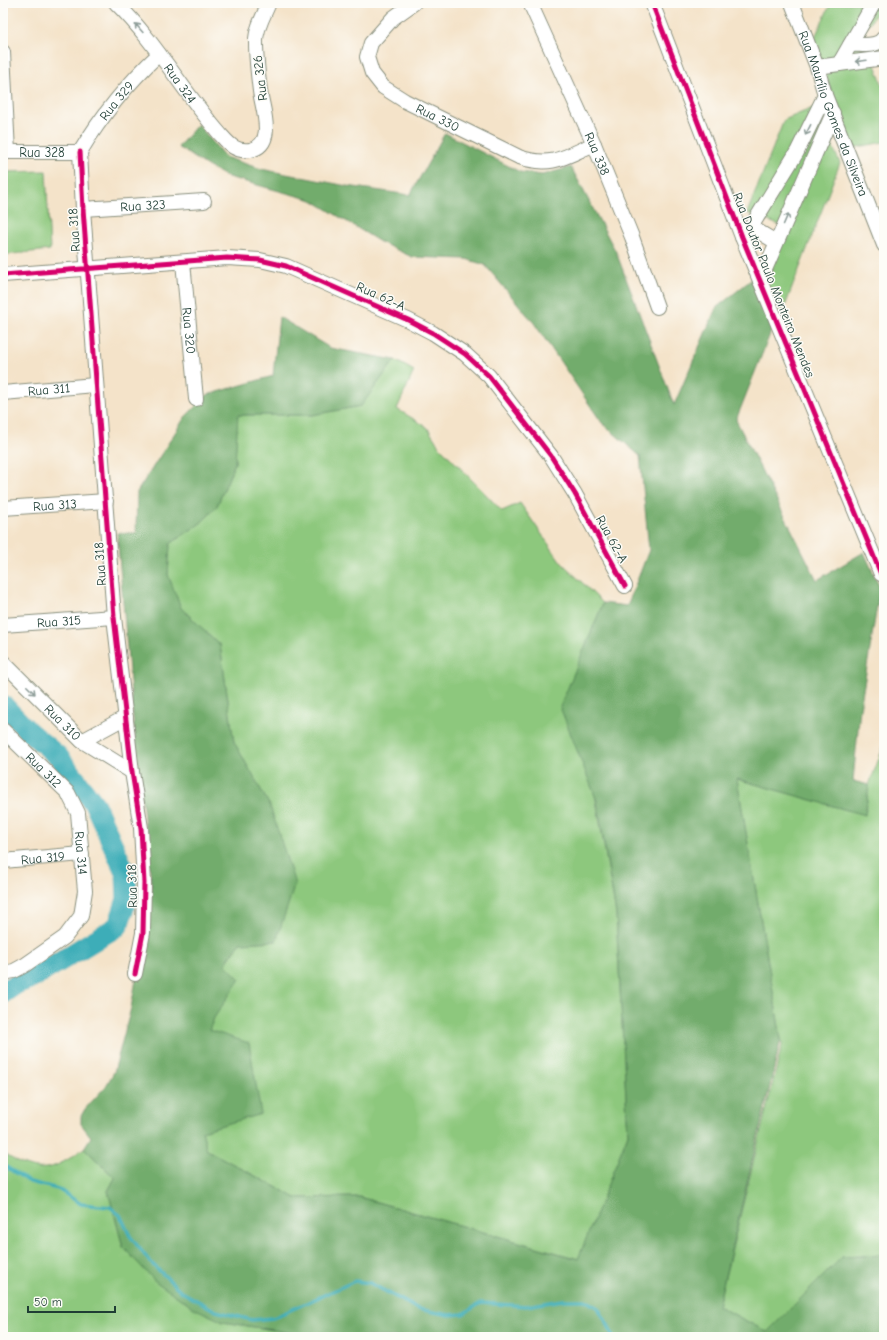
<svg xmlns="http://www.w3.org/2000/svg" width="887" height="1340" font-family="'Comic Neue',sans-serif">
	<rect width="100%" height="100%" fill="#fdfcf7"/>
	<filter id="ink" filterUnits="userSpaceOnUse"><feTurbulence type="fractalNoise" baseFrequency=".025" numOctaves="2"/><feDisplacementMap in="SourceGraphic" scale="8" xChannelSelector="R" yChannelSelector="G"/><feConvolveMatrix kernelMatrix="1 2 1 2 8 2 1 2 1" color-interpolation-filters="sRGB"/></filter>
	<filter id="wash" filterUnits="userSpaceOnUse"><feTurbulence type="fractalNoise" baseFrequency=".012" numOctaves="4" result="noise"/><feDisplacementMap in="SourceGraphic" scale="16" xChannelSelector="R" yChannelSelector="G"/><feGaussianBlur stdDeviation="0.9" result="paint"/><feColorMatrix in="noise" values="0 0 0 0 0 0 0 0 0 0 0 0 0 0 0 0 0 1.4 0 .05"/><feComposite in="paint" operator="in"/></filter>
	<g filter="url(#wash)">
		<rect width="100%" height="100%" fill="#f4e3c9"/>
		<path fill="#8dc87d" stroke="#568258" d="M 831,3 L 884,3 L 863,32 L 884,89 L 884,142 L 853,148 L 813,41 Z
			M 815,107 L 840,163 L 782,314 L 764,277 L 787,228 L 747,213 L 784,120 Z
			M 46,171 L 50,250 L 3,255 L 3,172 Z
			M 395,360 L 414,371 L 397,409 L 427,427 L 439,446 L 502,511 L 520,503 L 561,562 L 603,603 L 561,707 L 595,795 L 616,914 L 628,1134 L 579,1259 L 359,1197 L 296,1198 L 207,1150 L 202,1131 L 209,1030 L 214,1018 L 225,965 L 240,943 L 276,941 L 270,806 L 234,742 L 220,645 L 181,608 L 168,575 L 170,544 L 202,522 L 217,506 L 235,463 L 237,415 L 312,415 L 360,406 Z
			M 884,745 L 884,1255 L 842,1257 L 767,1332 L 718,1306 L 782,1045 L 737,779 L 865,815 L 869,785 Z
			M 84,1148 L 115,1178 L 108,1191 L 123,1247 L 223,1322 L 317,1337 L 3,1337 L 3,1153 C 37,1176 53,1172 84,1148 Z"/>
		<path fill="#72ac6c" stroke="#487450" d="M 198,124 L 225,157 L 261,169 L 347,186 L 410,195 L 445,133 L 520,172 L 542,175 L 571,167 L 616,252 L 674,405 L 716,308 L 752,279 L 772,329 L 736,420 L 817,580 L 864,552 L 880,588 L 860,709 L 853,781 L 869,785 L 865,815 L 737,779 L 781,1039 L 718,1306 L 767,1332 L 842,1257 L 884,1255 L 884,1337 L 317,1337 L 223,1322 L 192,1307 L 155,1281 L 123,1247 L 108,1191 L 115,1178 L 84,1148 L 91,1137 L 81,1124 L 81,1116 L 85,1109 L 106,1086 L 114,1072 L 131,1008 L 152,888 L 135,739 L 117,533 L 136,533 L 137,492 L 185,417 L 207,395 L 273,376 L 279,317 L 330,348 L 395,360 L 361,406 L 312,415 L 238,415 L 235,463 L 217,506 L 202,522 L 170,544 L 168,575 L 181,608 L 220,645 L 234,742 L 270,806 L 295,884 L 276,941 L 240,943 L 225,964 L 240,979 L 214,1018 L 209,1030 L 249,1043 L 261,1114 L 202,1131 L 207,1150 L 296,1198 L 359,1197 L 578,1259 L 628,1134 L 616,914 L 597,801 L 560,707 L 603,603 L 627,606 L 649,550 L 640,456 L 602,423 L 534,323 L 485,265 L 466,259 L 412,257 L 380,242 L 312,200 L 228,177 L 209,167 L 178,147 Z"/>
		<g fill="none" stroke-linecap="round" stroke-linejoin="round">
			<path stroke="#3dadb8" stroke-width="3.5" d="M 3,1165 L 30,1182 L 58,1189 L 81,1204 L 110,1207 L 120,1215 L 130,1236 L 150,1262 L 182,1292 L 216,1311 L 252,1320 L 273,1318 L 355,1281 L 370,1283 L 418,1309 L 449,1315 L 463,1314 L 481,1303 L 526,1306 L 563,1300 L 585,1300 L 598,1308 L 608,1325 L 613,1337"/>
			<path stroke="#3dadb8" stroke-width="21" d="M 3,705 L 29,732 L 58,756 L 95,805 L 126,874 L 127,899 L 118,926 L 34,977 L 16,984 L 3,993"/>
		</g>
	</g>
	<g filter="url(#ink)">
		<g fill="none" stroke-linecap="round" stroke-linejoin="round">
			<g stroke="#8a907e" stroke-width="16">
				<g id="street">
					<path id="s1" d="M 116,3 C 156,42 183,92 220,134 C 229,144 235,152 250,150 C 277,145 262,108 260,91 C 258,75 256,59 256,43 C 255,30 264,15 269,3"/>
					<path id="s2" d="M 414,3 L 393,18 L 371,43 L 367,57 L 372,73 L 383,87 L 405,101 L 519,157 C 551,168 565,157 594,144"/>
					<path id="s3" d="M 530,3 L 594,144 L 632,237 L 657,307"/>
					<path d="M 652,3 L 742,237 L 881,574"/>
					<path id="s4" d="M 792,3 L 817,67 L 825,95 L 884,245"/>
					<path d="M 850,45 C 862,44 878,48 884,37"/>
					<path d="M 3,52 L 8,152"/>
					<path d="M 839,64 L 874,3"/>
					<path d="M 817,67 L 884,58"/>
					<path id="s5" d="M 3,152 L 80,152"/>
					<path d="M 80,152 L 83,209 L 114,617 L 132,772 L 141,828 L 144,883 L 143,933 L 135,974"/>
					<path id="s6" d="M 80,152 C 102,115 128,83 159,54"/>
					<path id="s7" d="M 83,209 L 204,201"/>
					<path d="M 751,227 L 776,242"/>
					<path d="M 742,237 L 751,227 L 797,152 L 825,95"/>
					<path id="s8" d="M 183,262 L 196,399"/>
					<path d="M 3,275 L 227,258 L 260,260 L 286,266 L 408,320 L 433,333 L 465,354 L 489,376 L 551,456 L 575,494 L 625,586"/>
					<path d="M 760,281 L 833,113"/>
					<path id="s9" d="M 3,393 L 95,385"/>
					<path id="s10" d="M 3,508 L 106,501"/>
					<path id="s11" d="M 3,625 L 114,617"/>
					<path id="s12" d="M 3,662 L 82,741 L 132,772"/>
					<path id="s13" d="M 3,730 L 68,793 L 78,813 L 85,891 L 81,916 L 65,937 L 25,965 L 14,971 L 3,973"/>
					<path d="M 82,741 L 126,717"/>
					<path id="s14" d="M 3,861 L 82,854"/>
				</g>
			</g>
			<use href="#street" stroke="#fff" stroke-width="14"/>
			<g stroke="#fdfcf7" stroke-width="8">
				<path id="cycleway" d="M 652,3 L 742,237 L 881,574
					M 80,152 L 83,209 L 114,617 L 132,772 L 141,828 L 144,883 L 143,933 L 135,974
					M 3,275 L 227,258 L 260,260 L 286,266 L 408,320 L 433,333 L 465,354 L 489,376 L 551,456 L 575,494 L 625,586"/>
			</g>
			<use href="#cycleway" stroke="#d6006c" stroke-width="5"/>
		</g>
		<defs><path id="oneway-shaft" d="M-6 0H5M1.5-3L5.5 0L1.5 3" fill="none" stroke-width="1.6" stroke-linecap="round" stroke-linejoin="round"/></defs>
		<g stroke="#8f9e9a">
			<use href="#oneway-shaft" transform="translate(139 28) rotate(-131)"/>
			<use href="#oneway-shaft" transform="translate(861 61) rotate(173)"/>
			<use href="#oneway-shaft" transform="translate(808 130) rotate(117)"/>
			<use href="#oneway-shaft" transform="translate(786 219) rotate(-66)"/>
			<use href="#oneway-shaft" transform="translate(31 690) rotate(45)"/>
		</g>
	</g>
	<g text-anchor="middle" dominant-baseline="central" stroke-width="3" stroke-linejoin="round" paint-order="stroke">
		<g font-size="13" fill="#1f3d34" stroke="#fdfcf7">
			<text transform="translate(260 78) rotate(-97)">Rua 326</text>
			<text stroke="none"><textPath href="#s1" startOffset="103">Rua 324</textPath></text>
			<text stroke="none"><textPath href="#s6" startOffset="63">Rua 329</textPath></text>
			<text stroke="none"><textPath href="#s4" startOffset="118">Rua Maurílio Gomes da Silveira</textPath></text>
			<text stroke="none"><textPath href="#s2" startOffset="171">Rua 330</textPath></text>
			<text stroke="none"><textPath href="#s5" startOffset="39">Rua 328</textPath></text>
			<text stroke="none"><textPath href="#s3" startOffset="165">Rua 338</textPath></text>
			<text stroke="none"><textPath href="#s7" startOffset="60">Rua 323</textPath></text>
			<text transform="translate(74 230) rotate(-94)">Rua 318</text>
			<text transform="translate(774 285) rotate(68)">Rua Doutor Paulo Monteiro Mendes</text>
			<text transform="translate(381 296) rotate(24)">Rua 62-A</text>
			<text stroke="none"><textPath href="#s8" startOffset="69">Rua 320</textPath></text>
			<text stroke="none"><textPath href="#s9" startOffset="46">Rua 311</textPath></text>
			<text stroke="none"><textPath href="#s10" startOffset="52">Rua 313</textPath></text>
			<text transform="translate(612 539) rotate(61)">Rua 62-A</text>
			<text transform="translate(100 564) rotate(-94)">Rua 318</text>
			<text stroke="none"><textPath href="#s11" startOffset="56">Rua 315</textPath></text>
			<text stroke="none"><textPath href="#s12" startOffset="85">Rua 310</textPath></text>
			<text stroke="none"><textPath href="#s13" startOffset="57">Rua 312</textPath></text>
			<text stroke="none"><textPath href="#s13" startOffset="153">Rua 314</textPath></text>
			<text stroke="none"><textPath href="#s14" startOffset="40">Rua 319</textPath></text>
			<text transform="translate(132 886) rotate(-91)">Rua 318</text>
		</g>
	</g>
	<rect width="887" height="1340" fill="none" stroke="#fdfcf7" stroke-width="16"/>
	<path d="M28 1306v6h87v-6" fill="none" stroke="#1f3d34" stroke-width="2"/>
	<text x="34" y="1306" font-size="12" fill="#1f3d34" stroke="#fdfcf7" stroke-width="3" paint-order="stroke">50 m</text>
</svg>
